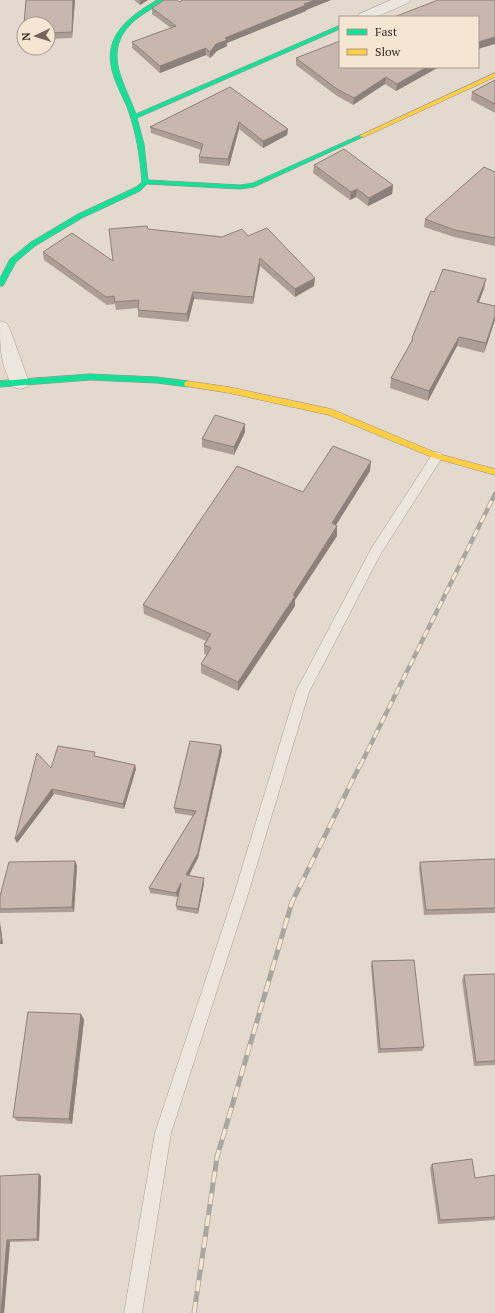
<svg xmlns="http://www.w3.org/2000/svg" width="495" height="1313" font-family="'PT Serif',serif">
	<rect width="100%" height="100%" fill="#e4d9ce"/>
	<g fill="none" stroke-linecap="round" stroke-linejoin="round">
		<g stroke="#a99f96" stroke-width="1">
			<path id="lane" d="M 437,452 L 441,453 L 443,456 L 380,555 L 309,692 L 248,894 L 171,1133 L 142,1313 L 124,1313 L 155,1133 L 234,894 L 296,691 L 371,549 L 433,453 Z"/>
		</g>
		<g stroke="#a99f96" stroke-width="1">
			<path id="street" d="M 391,0 L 410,0 L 408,3 L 376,17 L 357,17 L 359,14 Z
				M 0,321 L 6,323 L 9,327 L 29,382 L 27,387 L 20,389 L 13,387 C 0,364 0,346 0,321 Z"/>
		</g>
		<g stroke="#998e86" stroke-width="1">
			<path id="fast" d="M 157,0 L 164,0 C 155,8 143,13 134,21 C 101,51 124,81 136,114 L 338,26 L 340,25 L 340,29 L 137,118 L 144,144 L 148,180 L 240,185 L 253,183 L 360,135 L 365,136 L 254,187 L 240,189 L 147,184 L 140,191 L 82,218 L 35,246 L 16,262 L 3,286 L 0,286 L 0,278 L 10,259 L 31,242 L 78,214 L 136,187 L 142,182 C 140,156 136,131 127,107 C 122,95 115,83 112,70 C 103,35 130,16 157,0 Z
				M 90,374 L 157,377 L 188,381 L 192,384 L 188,387 L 157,383 L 90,380 L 0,387 L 0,381 Z"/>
		</g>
		<g stroke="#998e86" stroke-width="1">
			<path id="slow" d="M 495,73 L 495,77 L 364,137 L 359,136 Z
				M 188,381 L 229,387 L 331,409 L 439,454 L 495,469 L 495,475 L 434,458 L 329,415 L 229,393 L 185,386 L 184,384 L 185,382 Z"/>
		</g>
		<use href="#lane" fill="#ece6df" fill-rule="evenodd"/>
		<use href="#street" fill="#ece6df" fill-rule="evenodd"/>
		<use href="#fast" fill="#16e098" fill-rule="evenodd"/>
		<use href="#slow" fill="#ffcf43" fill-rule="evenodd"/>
		<g stroke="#aba59f" stroke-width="4.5">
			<path id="rail-far1" d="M 360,766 L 495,494"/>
		</g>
		<g stroke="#aba59f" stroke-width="5">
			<path id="rail" d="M 194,1313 L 217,1157 L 292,902 L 360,765"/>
		</g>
		<use href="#rail-far1" stroke="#f5e5d3" stroke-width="3" stroke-dasharray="8" stroke-linecap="butt"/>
		<use href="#rail" stroke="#f5e5d3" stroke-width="3.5" stroke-dasharray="11" stroke-linecap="butt"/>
	</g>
	<path fill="#ac9d96" d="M 75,0 L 72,38 L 48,39 L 48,24 Z
		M 134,0 L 148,0 L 140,5 Z
		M 183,0 L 331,0 L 306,10 L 306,11 L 227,43 L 227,46 L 217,51 L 210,58 L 206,55 L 160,73 L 132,48 L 132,42 L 171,28 L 152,14 L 152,8 L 163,1 L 179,2 Z
		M 296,58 L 340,67 L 439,67 L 396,91 L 385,84 L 353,105 L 337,96 L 296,65 Z
		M 495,80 L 495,113 L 471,100 L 472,92 Z
		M 230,87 L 288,129 L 287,135 L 263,148 L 239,129 L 229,166 L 199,163 L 199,157 L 201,150 L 151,133 L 150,127 Z
		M 314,165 L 393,185 L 392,194 L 368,206 L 356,197 L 350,200 L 313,173 Z
		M 495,172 L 495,246 L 454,237 L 424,227 L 425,219 Z
		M 248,236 L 314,286 L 295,297 L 260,266 L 253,304 L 194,299 L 188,322 L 138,317 L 138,308 L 116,310 L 115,304 L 107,305 L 44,260 L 43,252 L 113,261 L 222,237 Z
		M 484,289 L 479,302 L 495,306 L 495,320 L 484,353 L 457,346 L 428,401 L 390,388 L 391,378 L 411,342 L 412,338 L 434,292 Z
		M 245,424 L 245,432 L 234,455 L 202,447 L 202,439 Z
		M 370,471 L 336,525 L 337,526 L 337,536 L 295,600 L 295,606 L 238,691 L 201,673 L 201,664 L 207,655 L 204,654 L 204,645 L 206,641 L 144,614 L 143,605 L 303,492 Z
		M 222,751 L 198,858 L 189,876 L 204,878 L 204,883 L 198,914 L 177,910 L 176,906 L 179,892 L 177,897 L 150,893 L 149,888 L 193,816 L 175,813 L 174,808 Z
		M 96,756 L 135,765 L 136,769 L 124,809 L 54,794 L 17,843 L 51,768 Z
		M 495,859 L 495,913 L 424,915 L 419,868 L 420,862 Z
		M 75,861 L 77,866 L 74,912 L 0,913 L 0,896 Z
		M 372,961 L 424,1047 L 422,1051 L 378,1053 L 371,966 Z
		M 495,974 L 495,1065 L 474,1066 L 462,980 L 464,975 Z
		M 81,1014 L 84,1020 L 72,1124 L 17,1121 L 13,1117 Z
		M 432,1164 L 475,1178 L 495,1175 L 495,1220 L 438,1224 L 430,1168 Z
		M 0,1176 L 41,1176 L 39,1241 L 10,1242 L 4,1313 L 0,1313 Z"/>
	<path fill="#8c807a" d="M 73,0 L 75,0 L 72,38 L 72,32 Z
		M 140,0 L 148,0 L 140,5 Z
		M 315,0 L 331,0 L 306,10 L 306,11 L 227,43 L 227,46 L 217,51 L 210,58 L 210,52 L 216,44 L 225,38 Z
		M 495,37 L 495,44 L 478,49 L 478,42 Z
		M 206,48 L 206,55 L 160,73 L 160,66 Z
		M 427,67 L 439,67 L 396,91 L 397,84 Z
		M 386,77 L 385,84 L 353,105 L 354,98 Z
		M 239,122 L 239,129 L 229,166 L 228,159 Z
		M 288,129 L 287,135 L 263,148 L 263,141 Z
		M 393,185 L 392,194 L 368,206 L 369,198 Z
		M 357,189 L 356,197 L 350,200 L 351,192 Z
		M 260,258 L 260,266 L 253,304 L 253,297 Z
		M 315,278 L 314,286 L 295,297 L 295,289 Z
		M 486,279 L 484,289 L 475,312 L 477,302 Z
		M 193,292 L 194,299 L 188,322 L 187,314 Z
		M 495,316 L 495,320 L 484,353 L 486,343 Z
		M 459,337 L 457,346 L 428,401 L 429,391 Z
		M 245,424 L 245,432 L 234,455 L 234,447 Z
		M 371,461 L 370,471 L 331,533 L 332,523 Z
		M 337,526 L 337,536 L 295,600 L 295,606 L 238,691 L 238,682 L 293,595 Z
		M 221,745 L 222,751 L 198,858 L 186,880 L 186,875 Z
		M 135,765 L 136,769 L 124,809 L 123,804 Z
		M 52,789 L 54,794 L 17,843 L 15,839 Z
		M 75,861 L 77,866 L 74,912 L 72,907 Z
		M 204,878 L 204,883 L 198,914 L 198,909 Z
		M 181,883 L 182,888 L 177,897 L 176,893 Z
		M 0,922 L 3,944 L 0,944 Z
		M 81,1014 L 84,1020 L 72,1124 L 69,1119 Z
		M 39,1174 L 41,1176 L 39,1241 L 37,1239 Z
		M 7,1240 L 10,1242 L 4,1313 L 1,1313 Z"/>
	<path fill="#c8b7ae" stroke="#8c807a" d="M 26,0 L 73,0 L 72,32 L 48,33 L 48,24 L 24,24 Z
		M 164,0 L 177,0 L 179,2 L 183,0 L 315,0 L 304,4 L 306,5 L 225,38 L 227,40 L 216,44 L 210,52 L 206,48 L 160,66 L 132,42 L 176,26 L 152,8 Z
		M 438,0 L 495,0 L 495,37 L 478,42 L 478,17 L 394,17 Z
		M 340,41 L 340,67 L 427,67 L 397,84 L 386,77 L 354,98 L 337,89 L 296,58 Z
		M 495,80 L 495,104 L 472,92 Z
		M 230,87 L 288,129 L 263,141 L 239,122 L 228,159 L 199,157 L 203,144 L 150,127 Z
		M 344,149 L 393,185 L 369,198 L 357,189 L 351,192 L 314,165 Z
		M 484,167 L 495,172 L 495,238 L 455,230 L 425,219 Z
		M 147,226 L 148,229 L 222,237 L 242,229 L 248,236 L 267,228 L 315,278 L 295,289 L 260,258 L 253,297 L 193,292 L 187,314 L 138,310 L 139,300 L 115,302 L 114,296 L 106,297 L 43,252 L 72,233 L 113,261 L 109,229 Z
		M 443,269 L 486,279 L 477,302 L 495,306 L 495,316 L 486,343 L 459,337 L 429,391 L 391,378 L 413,339 L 412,338 L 431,291 L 434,292 Z
		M 215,415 L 245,424 L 234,447 L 202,439 Z
		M 333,446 L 371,461 L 332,523 L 337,526 L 293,595 L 295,596 L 238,682 L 201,664 L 211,648 L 204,645 L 211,634 L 143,605 L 237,466 L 303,492 Z
		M 190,741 L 221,745 L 198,853 L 186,875 L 204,878 L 198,909 L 176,906 L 181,883 L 176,893 L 149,888 L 196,811 L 174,808 Z
		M 58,746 L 95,752 L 94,756 L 135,765 L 123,804 L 52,789 L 15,839 L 37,753 L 51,768 Z
		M 495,859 L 495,908 L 426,910 L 420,862 Z
		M 75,861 L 72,907 L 0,909 L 0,896 L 9,862 Z
		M 0,927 L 2,941 L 0,941 Z
		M 414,960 L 424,1047 L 380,1049 L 372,961 Z
		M 495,974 L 495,1061 L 476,1062 L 464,975 Z
		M 28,1012 L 81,1014 L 69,1119 L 13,1117 Z
		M 472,1159 L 475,1178 L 495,1175 L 495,1217 L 440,1220 L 432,1164 Z
		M 39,1174 L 37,1239 L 7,1240 L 1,1313 L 0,1313 L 0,1176 Z"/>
	<rect x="339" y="16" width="140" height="52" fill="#f5e5d3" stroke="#a9998b"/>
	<rect x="347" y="29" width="20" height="6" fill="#16e098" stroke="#a9998b"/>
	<text x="375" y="36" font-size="12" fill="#38261e">Fast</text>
	<rect x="347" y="49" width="20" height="6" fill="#ffcf43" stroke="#a9998b"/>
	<text x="375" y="56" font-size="12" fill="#38261e">Slow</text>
	<g transform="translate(36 36) rotate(266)"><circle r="19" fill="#f5e5d3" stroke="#a9998b"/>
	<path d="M0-3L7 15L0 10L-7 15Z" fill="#74655c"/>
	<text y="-6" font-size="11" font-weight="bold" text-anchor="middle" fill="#38261e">N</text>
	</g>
</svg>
